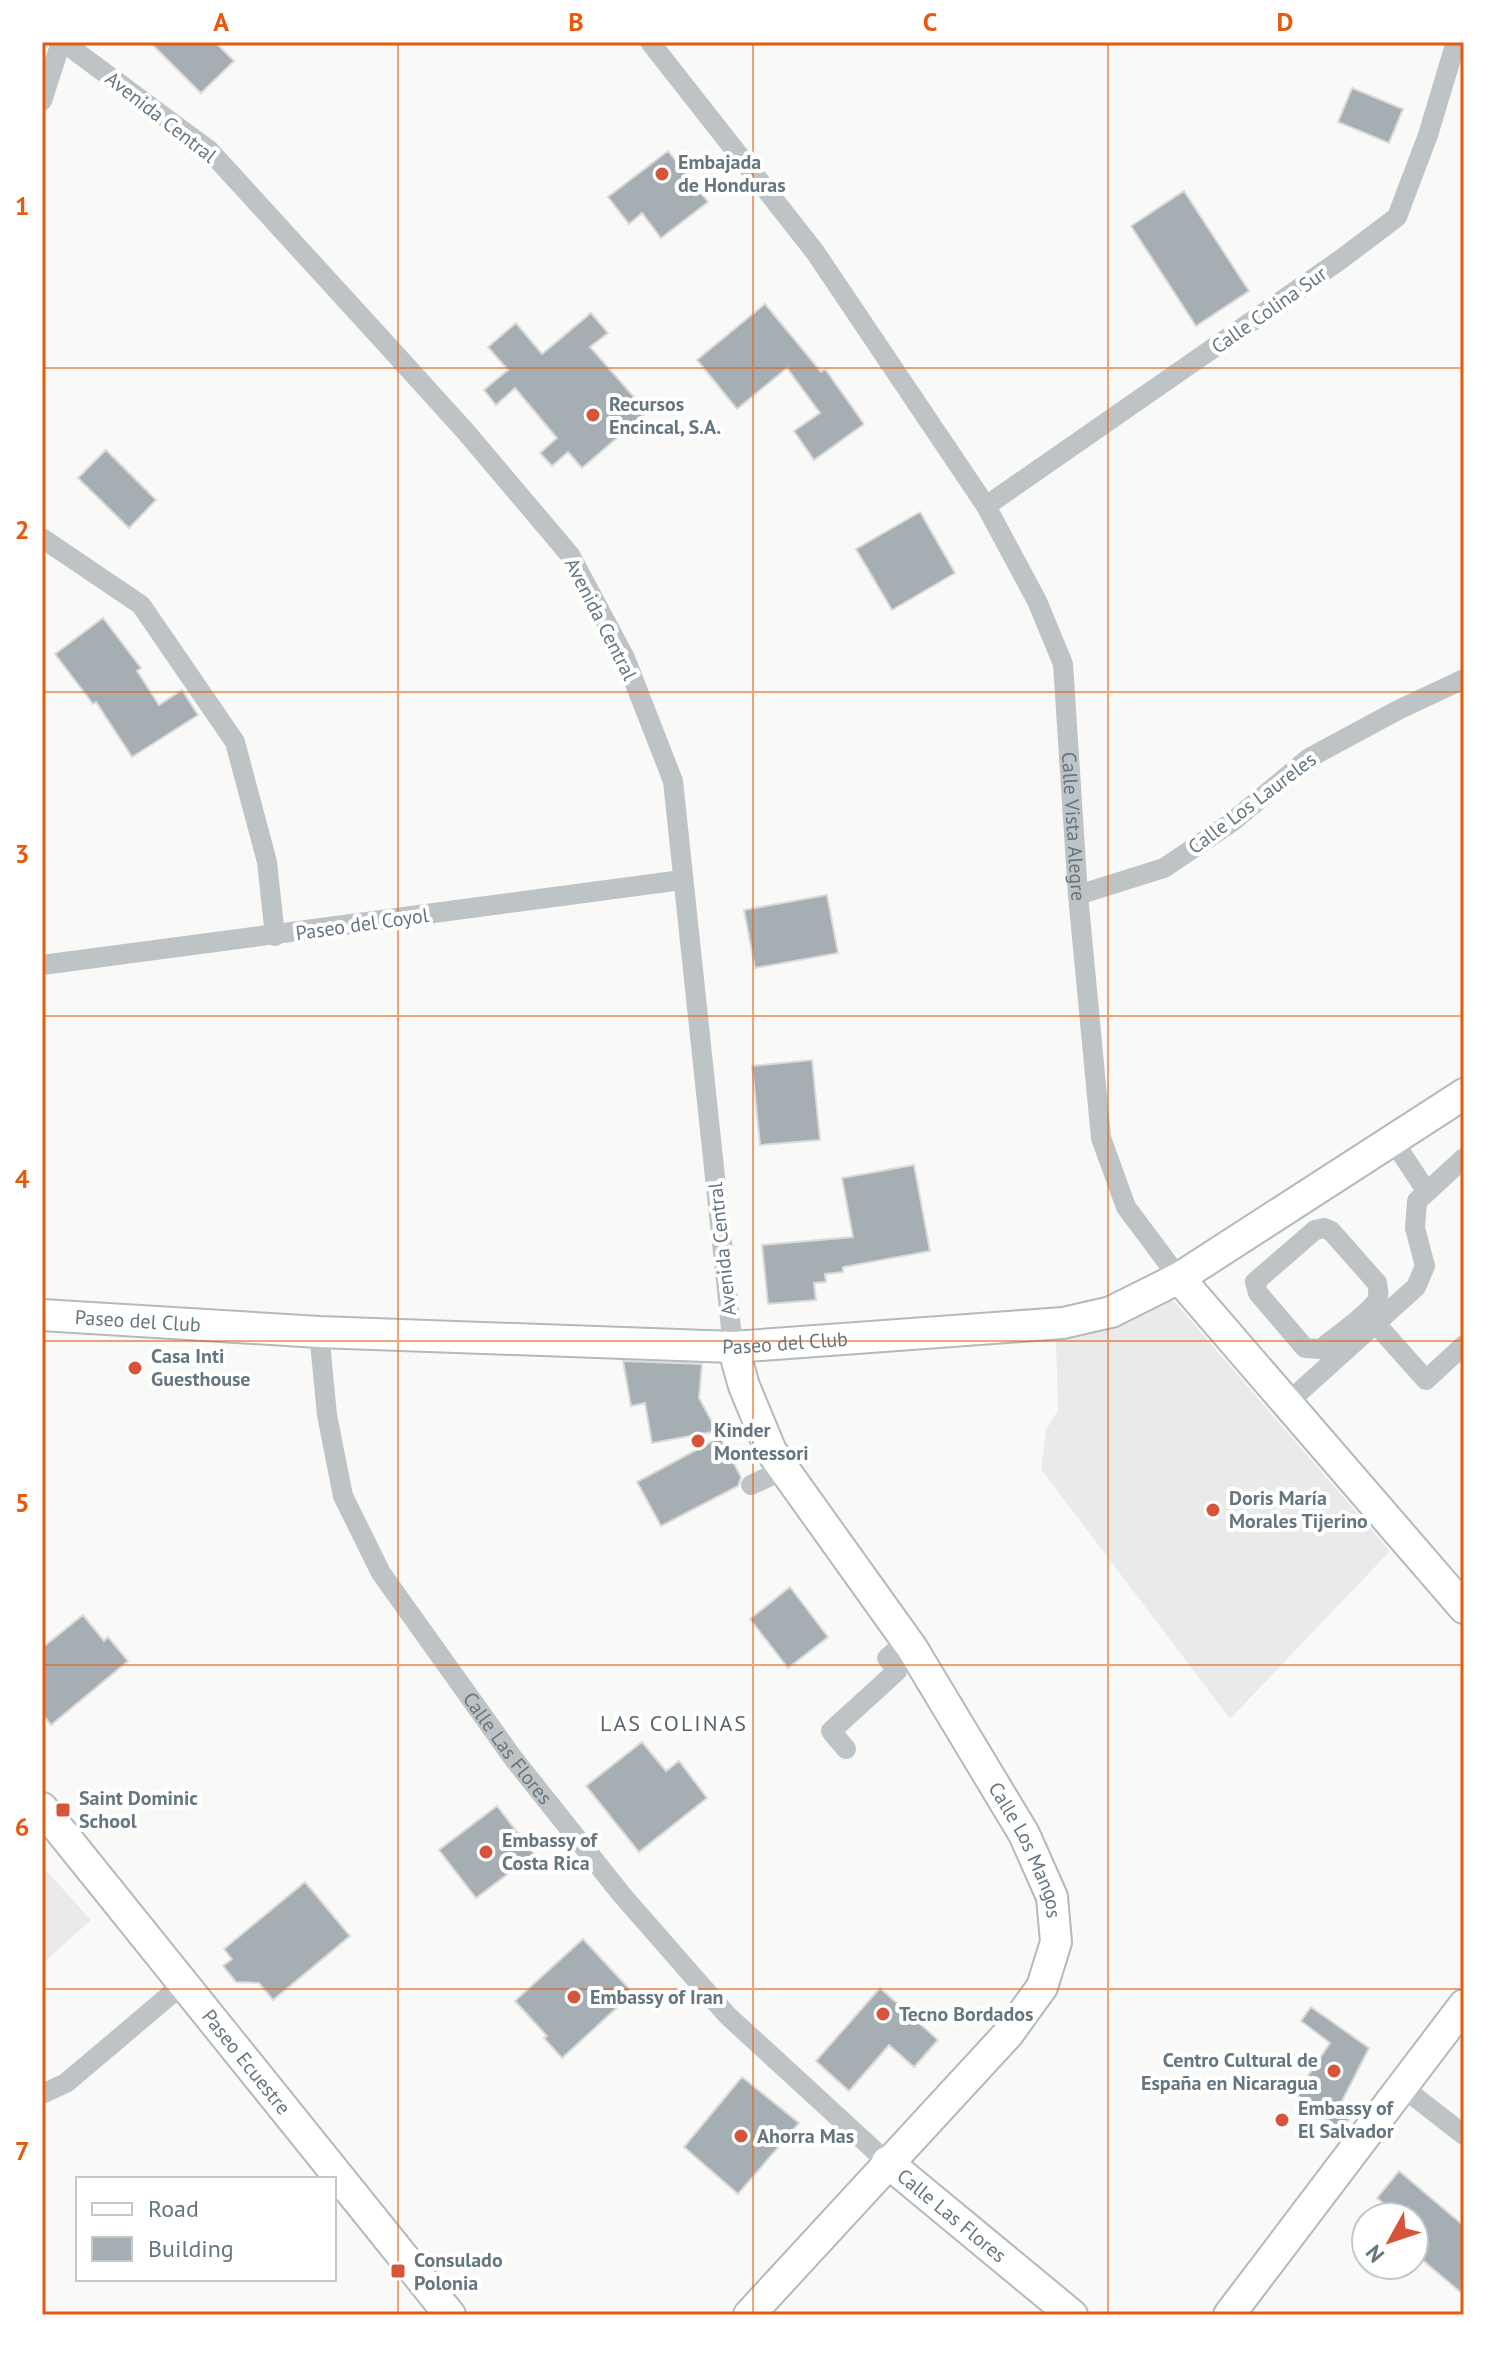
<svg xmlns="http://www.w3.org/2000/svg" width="1506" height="2357" font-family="'PT Sans',sans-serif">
	<rect width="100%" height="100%" fill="#f9f9f7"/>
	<path fill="#eaeaea" d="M 1172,1299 L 1390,1551 L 1230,1719 L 1041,1469 L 1046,1430 L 1058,1410 L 1056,1341 Z
		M 42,1866 L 91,1920 L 42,1964 Z"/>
	<path fill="#a5aeb3" stroke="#dbdad9" stroke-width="2" d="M 150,42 L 215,42 L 234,61 L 201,93 Z
		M 1352,88 L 1403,109 L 1389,143 L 1338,122 Z
		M 668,151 L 708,202 L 661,238 L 642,213 L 629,224 L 608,197 Z
		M 1184,191 L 1249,291 L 1196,326 L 1131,226 Z
		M 765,304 L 821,372 L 825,369 L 864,424 L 814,460 L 794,431 L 820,413 L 787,368 L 737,409 L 697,360 Z
		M 591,313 L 608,333 L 590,347 L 647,412 L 582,468 L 568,452 L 552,466 L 540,453 L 557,438 L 515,388 L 496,405 L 484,390 L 508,370 L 488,347 L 516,323 L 542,354 Z
		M 106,450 L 156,500 L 129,528 L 78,478 Z
		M 920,512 L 955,573 L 892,610 L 856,549 Z
		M 103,618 L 141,668 L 137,671 L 159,705 L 182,690 L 198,715 L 132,757 L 96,702 L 93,704 L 55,654 Z
		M 827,895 L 838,953 L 755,968 L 744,910 Z
		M 812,1060 L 820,1140 L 760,1145 L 752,1066 Z
		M 914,1165 L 930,1251 L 843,1267 L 843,1272 L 825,1274 L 826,1282 L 814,1283 L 816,1300 L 768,1304 L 762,1245 L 853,1237 L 842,1178 Z
		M 623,1361 L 702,1364 L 699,1398 L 717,1431 L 652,1443 L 645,1403 L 631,1406 Z
		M 720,1437 L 741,1477 L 738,1486 L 661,1526 L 637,1482 Z
		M 790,1587 L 828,1637 L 788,1668 L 750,1619 Z
		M 83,1615 L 104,1641 L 108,1637 L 128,1661 L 51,1725 L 42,1714 L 42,1648 Z
		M 642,1742 L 666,1771 L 679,1761 L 707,1798 L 639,1852 L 586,1786 Z
		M 497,1806 L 534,1854 L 476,1898 L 439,1850 Z
		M 305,1882 L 350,1936 L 273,2000 L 259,1983 L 236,1982 L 223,1966 L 232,1959 L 224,1949 Z
		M 583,1939 L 633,1993 L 562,2058 L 544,2038 L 547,2036 L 515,2001 Z
		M 880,1988 L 938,2040 L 914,2067 L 889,2045 L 849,2091 L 816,2061 Z
		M 1311,2007 L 1369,2048 L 1340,2105 L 1352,2114 L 1342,2131 L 1296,2094 L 1330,2043 L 1301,2021 Z
		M 742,2077 L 799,2123 L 738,2194 L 684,2147 Z
		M 1399,2171 L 1464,2226 L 1464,2295 L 1414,2253 L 1414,2217 L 1400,2217 L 1377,2198 Z"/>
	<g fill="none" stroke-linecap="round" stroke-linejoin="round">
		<g stroke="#b3b9bd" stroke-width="34">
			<g id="secondary">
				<path d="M 1179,1278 L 1464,1608"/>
				<path id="s3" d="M 42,1315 L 319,1332 L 733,1347 L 1063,1323 L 1111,1312 L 1179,1278 L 1464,1094"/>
				<path id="s4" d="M 733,1347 L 744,1386 L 771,1451 L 912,1648 L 1024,1834 L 1052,1897 L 1056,1942 L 1042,1987 L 1008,2034 L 749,2315"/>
				<path id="s5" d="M 42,1808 L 450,2315"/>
				<path id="s6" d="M 887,2162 L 1072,2315"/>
				<path d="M 1229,2315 L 1464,2005"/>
			</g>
		</g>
		<g stroke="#bec3c6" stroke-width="20">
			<path d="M 63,42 L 209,150 L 389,347 L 466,432 L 570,555 L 625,658 L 673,781 L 733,1347"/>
			<path id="s1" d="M 650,42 L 815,252 L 986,506 L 1037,601 L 1063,664 L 1078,895 L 1101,1138 L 1126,1207 L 1179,1278"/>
			<path d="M 42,101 L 61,42"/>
			<path d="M 986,506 L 1340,260 L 1397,217 L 1428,135 L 1456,42"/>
			<path d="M 42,538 L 141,605 L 235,742 L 267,862 L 275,936"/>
			<path d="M 1078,895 L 1164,868 L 1232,822 L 1309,758 L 1398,710 L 1464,679"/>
			<path d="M 42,965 L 682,880"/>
			<path d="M 1392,1139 L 1427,1192"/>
			<path d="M 1324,1228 L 1331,1231 L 1377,1283 C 1378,1290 1380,1296 1376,1302 C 1364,1318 1336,1336 1321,1349 L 1305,1348 L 1258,1293 L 1255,1282 L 1315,1230 Z"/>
			<path d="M 1368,1315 L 1426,1380 L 1464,1345"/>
			<path id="s2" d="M 319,1332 L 327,1415 L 343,1496 L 381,1573 L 513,1758 L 622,1895 L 727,2015 L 887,2162"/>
			<path d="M 1286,1404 L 1416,1287 L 1425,1266 L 1415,1228 L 1417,1201 L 1464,1158"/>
			<path d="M 751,1485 L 783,1470"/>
			<path d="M 846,1749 L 831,1731 L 897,1671 L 887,1658 L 907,1641"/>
			<path d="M 1401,2086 L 1464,2135"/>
			<path d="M 42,2094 L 66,2083 L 183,1984"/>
		</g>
		<use href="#secondary" stroke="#fff" stroke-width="30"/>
	</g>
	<path fill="none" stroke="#e8590c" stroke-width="2" stroke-opacity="0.55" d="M 398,42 L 398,2315M 753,42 L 753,2315M 1108,42 L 1108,2315M 42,368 L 1464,368M 42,692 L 1464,692M 42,1016 L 1464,1016M 42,1341 L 1464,1341M 42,1665 L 1464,1665M 42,1989 L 1464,1989"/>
	<g fill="#d5543a" stroke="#fff" stroke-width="3">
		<circle cx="662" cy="174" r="8"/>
		<circle cx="593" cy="415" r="8"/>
		<circle cx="135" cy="1368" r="8"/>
		<circle cx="698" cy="1441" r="8"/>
		<circle cx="1213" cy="1510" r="8"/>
		<rect x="55" y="1802" width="16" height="16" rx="4"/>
		<circle cx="486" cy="1852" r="8"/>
		<circle cx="574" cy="1997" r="8"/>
		<circle cx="883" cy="2014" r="8"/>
		<circle cx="1334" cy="2071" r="8"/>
		<circle cx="1282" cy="2120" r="8"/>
		<circle cx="741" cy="2136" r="8"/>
		<rect x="390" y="2263" width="16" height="16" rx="4"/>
	</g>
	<g text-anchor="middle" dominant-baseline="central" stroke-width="8" stroke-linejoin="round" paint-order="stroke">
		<g font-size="20" fill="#66767f" stroke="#fff">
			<text transform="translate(161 117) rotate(38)">Avenida Central</text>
			<text transform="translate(1269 310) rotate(-35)">Calle Colina Sur</text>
			<text transform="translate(601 619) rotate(63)">Avenida Central</text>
			<text transform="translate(1252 803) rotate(-37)">Calle Los Laureles</text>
			<text stroke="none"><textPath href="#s1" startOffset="912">Calle Vista Alegre</textPath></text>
			<text transform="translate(362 924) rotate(-8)">Paseo del Coyol</text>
			<text transform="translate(722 1249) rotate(-96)">Avenida Central</text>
			<text stroke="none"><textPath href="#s3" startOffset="96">Paseo del Club</textPath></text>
			<text stroke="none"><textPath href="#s3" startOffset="744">Paseo del Club</textPath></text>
			<text stroke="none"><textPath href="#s2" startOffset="468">Calle Las Flores</textPath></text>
			<text stroke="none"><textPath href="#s4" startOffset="586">Calle Los Mangos</textPath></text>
			<text stroke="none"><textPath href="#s5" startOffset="326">Paseo Ecuestre</textPath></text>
			<text stroke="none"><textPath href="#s6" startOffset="84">Calle Las Flores</textPath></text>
		</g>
		<g font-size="20" font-weight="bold" fill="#66767f" stroke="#fff" text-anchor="start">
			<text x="678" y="162">Embajada<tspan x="678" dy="23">de Honduras</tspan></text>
			<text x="609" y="404">Recursos<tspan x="609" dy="23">Encincal, S.A.</tspan></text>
			<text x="151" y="1356">Casa Inti<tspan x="151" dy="23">Guesthouse</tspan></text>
			<text x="714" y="1430">Kinder<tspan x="714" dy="23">Montessori</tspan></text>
			<text x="1229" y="1498">Doris María<tspan x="1229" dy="23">Morales Tijerino</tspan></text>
			<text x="79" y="1798">Saint Dominic<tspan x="79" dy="23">School</tspan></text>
			<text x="502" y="1840">Embassy of<tspan x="502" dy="23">Costa Rica</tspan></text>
			<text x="590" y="1997">Embassy of Iran</text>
			<text x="899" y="2014">Tecno Bordados</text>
			<text x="1318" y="2060" text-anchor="end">Centro Cultural de<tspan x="1318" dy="23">España en Nicaragua</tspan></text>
			<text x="1298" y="2108">Embassy of<tspan x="1298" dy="23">El Salvador</tspan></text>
			<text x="757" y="2136">Ahorra Mas</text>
			<text x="414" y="2260">Consulado<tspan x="414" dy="23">Polonia</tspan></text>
		</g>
		<g font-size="22" letter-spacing="2" fill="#58646b" stroke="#fff">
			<text x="674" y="1723">LAS COLINAS</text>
		</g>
	</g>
	<rect width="1506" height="2357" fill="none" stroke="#ffffff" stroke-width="88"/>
	<rect x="76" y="2177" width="260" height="104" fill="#ffffff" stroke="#c2c8cc" stroke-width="2"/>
	<rect x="92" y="2203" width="40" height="12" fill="#ffffff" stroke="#c2c8cc" stroke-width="2"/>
	<text x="148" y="2217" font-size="24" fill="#66767f">Road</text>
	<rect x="92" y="2237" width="40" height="24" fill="#a5aeb3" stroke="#c2c8cc" stroke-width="2"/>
	<text x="148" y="2257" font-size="24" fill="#66767f">Building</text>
	<g transform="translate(1390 2241) rotate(230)"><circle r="38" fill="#ffffff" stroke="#c2c8cc" stroke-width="2"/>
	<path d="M0-6L14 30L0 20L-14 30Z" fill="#d5543a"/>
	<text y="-12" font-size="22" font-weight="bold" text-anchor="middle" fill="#66767f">N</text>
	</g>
	<rect x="44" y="44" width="1418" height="2269" fill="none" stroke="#e8590c" stroke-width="3"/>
	<g font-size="26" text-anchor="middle" font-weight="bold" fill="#e8590c">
		<text x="221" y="31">A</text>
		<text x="576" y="31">B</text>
		<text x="930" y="31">C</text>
		<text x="1285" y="31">D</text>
		<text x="22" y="215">1</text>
		<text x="22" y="539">2</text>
		<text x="22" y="863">3</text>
		<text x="22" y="1188">4</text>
		<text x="22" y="1512">5</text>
		<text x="22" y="1836">6</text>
		<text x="22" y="2160">7</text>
	</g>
</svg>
